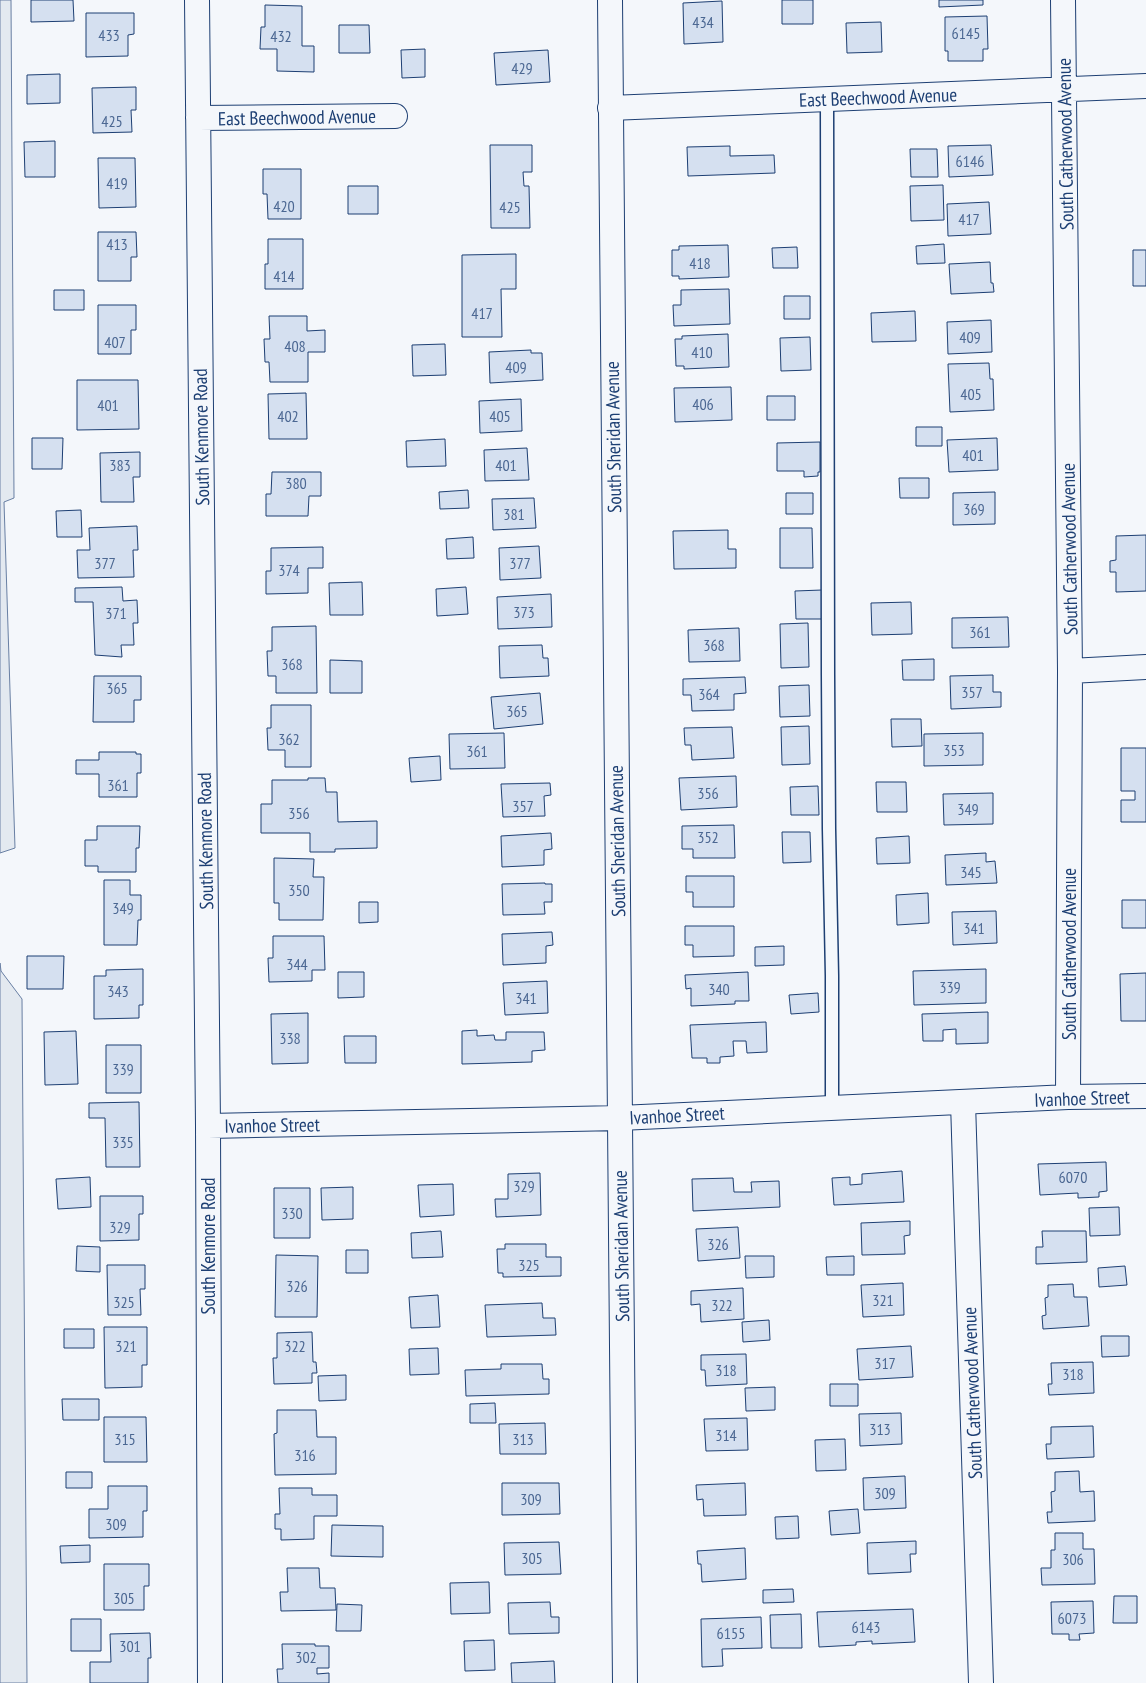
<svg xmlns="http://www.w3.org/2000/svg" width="1146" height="1683" font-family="'PT Sans Narrow',sans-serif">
	<rect width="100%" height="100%" fill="#f4f7fb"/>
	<path fill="#e3e9f0" stroke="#687fa3" d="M 0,0 L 11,0 L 14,498 L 4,502 L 15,848 L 0,853 Z
		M 0,963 L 1,971 L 22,999 L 27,1683 L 0,1683 Z"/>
	<path fill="#d5e0f0" stroke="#1d3f73" d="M 31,0 L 73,0 L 74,21 L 31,22 Z
		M 782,0 L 813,0 L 813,24 L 782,24 Z
		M 939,0 L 983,0 L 983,5 L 939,7 Z
		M 722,1 L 723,42 L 684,44 L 683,3 Z
		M 265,5 L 302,6 L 302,46 L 314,46 L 314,72 L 277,71 L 277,49 L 260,49 L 261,27 L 265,27 Z
		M 86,13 L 134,13 L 134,34 L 128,35 L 128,56 L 86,57 Z
		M 987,16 L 988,49 L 983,49 L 983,61 L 948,61 L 948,51 L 945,51 L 945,17 Z
		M 881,22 L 882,52 L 847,53 L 846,23 Z
		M 339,25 L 369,25 L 370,53 L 339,53 Z
		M 425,49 L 425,77 L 402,78 L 401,50 Z
		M 548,50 L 550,82 L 496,85 L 494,53 Z
		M 60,74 L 60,103 L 27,104 L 27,75 Z
		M 136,87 L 136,110 L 131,110 L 132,132 L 93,133 L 92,88 Z
		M 55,141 L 55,177 L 25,177 L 24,142 Z
		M 490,145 L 532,145 L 532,172 L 523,172 L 524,186 L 529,186 L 530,228 L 491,228 Z
		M 991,145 L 993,175 L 949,177 L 948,146 Z
		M 730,146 L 730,156 L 774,155 L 775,173 L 688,176 L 687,147 Z
		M 910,149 L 937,149 L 938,177 L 911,177 Z
		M 98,158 L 135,158 L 136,207 L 99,208 Z
		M 263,169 L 301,169 L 301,219 L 268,219 L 267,194 L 263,194 Z
		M 943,185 L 944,220 L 911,221 L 910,186 Z
		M 348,186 L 378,186 L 378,214 L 348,214 Z
		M 989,202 L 991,234 L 948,236 L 947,204 Z
		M 98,232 L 136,232 L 137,257 L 131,257 L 131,281 L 98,281 Z
		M 268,239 L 303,239 L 303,289 L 265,289 L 265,264 L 268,264 Z
		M 944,244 L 945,263 L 917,264 L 916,246 Z
		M 728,245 L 729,277 L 679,279 L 679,276 L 672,276 L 672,250 L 679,250 L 679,246 Z
		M 797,247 L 798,268 L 773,268 L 772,248 Z
		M 1133,250 L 1146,250 L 1146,286 L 1133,286 Z
		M 516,254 L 516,289 L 501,289 L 502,337 L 462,337 L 462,255 Z
		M 990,262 L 991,283 L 993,283 L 994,292 L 951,294 L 949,264 Z
		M 729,289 L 730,324 L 674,326 L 673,305 L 681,305 L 681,290 Z
		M 54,290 L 84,290 L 84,310 L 54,310 Z
		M 784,296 L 810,296 L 810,319 L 784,319 Z
		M 98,305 L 136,305 L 136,330 L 131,330 L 131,354 L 98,354 Z
		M 915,311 L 916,341 L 872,342 L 871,313 Z
		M 269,316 L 307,316 L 307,331 L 325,330 L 325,352 L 308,352 L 308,382 L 270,382 L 269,362 L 265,362 L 264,339 L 270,339 Z
		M 991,320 L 992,352 L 948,354 L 947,322 Z
		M 728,334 L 729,367 L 684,369 L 684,366 L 676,366 L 675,339 L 682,339 L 682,336 Z
		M 810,337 L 811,370 L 781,371 L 780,338 Z
		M 445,344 L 446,375 L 413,376 L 412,345 Z
		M 531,350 L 531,353 L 542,353 L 543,380 L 490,383 L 489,352 Z
		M 989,363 L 990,379 L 993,379 L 994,410 L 950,412 L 948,364 Z
		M 77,380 L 138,380 L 139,429 L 77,430 Z
		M 731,387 L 732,420 L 675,422 L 674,388 Z
		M 306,393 L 307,439 L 269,439 L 268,394 Z
		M 767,396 L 795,396 L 795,420 L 767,420 Z
		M 521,399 L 522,431 L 480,433 L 479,401 Z
		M 916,427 L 942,427 L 942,446 L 916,446 Z
		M 32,438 L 63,438 L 62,469 L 32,469 Z
		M 997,438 L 998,470 L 949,472 L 947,440 Z
		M 445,439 L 446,466 L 407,467 L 406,441 Z
		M 820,442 L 820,472 L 818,472 L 818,476 L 804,477 L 804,471 L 777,471 L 777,443 Z
		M 527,448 L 529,480 L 485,481 L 484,450 Z
		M 140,452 L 140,477 L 133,477 L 134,502 L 101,502 L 100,453 Z
		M 272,472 L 321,472 L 321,496 L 309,496 L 308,516 L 266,516 L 266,494 L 271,494 Z
		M 899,478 L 929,478 L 929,498 L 900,498 Z
		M 468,490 L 469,508 L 440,509 L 439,492 Z
		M 995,492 L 995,524 L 953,525 L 953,493 Z
		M 786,493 L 813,493 L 813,514 L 786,514 Z
		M 534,498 L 536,528 L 493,530 L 492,499 Z
		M 81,510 L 82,537 L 57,537 L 56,511 Z
		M 137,526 L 138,550 L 133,550 L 134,577 L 78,578 L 77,550 L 90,550 L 89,528 Z
		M 780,528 L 812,528 L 813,568 L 780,568 Z
		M 728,530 L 728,549 L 736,549 L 736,568 L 674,569 L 673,531 Z
		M 1146,535 L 1146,591 L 1116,592 L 1116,572 L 1110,572 L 1110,561 L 1116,560 L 1116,536 Z
		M 473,537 L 474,558 L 447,559 L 446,539 Z
		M 539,546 L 541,578 L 500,580 L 499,548 Z
		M 323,547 L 323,568 L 308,568 L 308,593 L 266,594 L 266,571 L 271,571 L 271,548 Z
		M 362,582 L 363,615 L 330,615 L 329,583 Z
		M 122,587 L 123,601 L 137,600 L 138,623 L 133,623 L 134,645 L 121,645 L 122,657 L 95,655 L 93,602 L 75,602 L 75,588 Z
		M 466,587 L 468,614 L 437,616 L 436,589 Z
		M 822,590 L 822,619 L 796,619 L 795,591 Z
		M 551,594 L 552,627 L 498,629 L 497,597 Z
		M 911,602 L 912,634 L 872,635 L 871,603 Z
		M 1008,617 L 1009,647 L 952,648 L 952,618 Z
		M 808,623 L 809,667 L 781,668 L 780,624 Z
		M 316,626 L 317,693 L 276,693 L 276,676 L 268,676 L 267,651 L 272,651 L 272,627 Z
		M 739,628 L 740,661 L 689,662 L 688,630 Z
		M 542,645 L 543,658 L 548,658 L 549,676 L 500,678 L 499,646 Z
		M 934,659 L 934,680 L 903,680 L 902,660 Z
		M 330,660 L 362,661 L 362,693 L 330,693 Z
		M 993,675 L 993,692 L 1001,692 L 1001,707 L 951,709 L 950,676 Z
		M 94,676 L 141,676 L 141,700 L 134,700 L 134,722 L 93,722 Z
		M 745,677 L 746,693 L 734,694 L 734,710 L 692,711 L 691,695 L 683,695 L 683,679 Z
		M 809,685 L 810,716 L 780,717 L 779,686 Z
		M 540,693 L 543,724 L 494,729 L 491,697 Z
		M 271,705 L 311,705 L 311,767 L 285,767 L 285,750 L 268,750 L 267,728 L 271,728 Z
		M 891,719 L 921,719 L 922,746 L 892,747 Z
		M 809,726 L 810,764 L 782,765 L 781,727 Z
		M 732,727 L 734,758 L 692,760 L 691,745 L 685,745 L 684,728 Z
		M 504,733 L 505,768 L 450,769 L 449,734 Z
		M 983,733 L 983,765 L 924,766 L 924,734 Z
		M 1121,748 L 1146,748 L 1146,822 L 1121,822 L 1121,800 L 1135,800 L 1135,791 L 1121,791 Z
		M 99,752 L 136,752 L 136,754 L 141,754 L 141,773 L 137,773 L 137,797 L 99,797 L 99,774 L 76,774 L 76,760 L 99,760 Z
		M 440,756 L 441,780 L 411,782 L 409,758 Z
		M 736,776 L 737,807 L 681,810 L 679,778 Z
		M 308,778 L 325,778 L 326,792 L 337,792 L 338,822 L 377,821 L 377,848 L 335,849 L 335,852 L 310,852 L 310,833 L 261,833 L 261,804 L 272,804 L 272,780 L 308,780 Z
		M 876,782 L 906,782 L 907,812 L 877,812 Z
		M 550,783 L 551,795 L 544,796 L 545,816 L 503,817 L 501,784 Z
		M 818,786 L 819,815 L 791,815 L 790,787 Z
		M 993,793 L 993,824 L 944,825 L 943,794 Z
		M 734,825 L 735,858 L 693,858 L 693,849 L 682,849 L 682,826 Z
		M 97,826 L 140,826 L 139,848 L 136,848 L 136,872 L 98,872 L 98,866 L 85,866 L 85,840 L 97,840 Z
		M 782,832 L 810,832 L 811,862 L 783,863 Z
		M 551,833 L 552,849 L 544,850 L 544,865 L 502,867 L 501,836 Z
		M 909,836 L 910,863 L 877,864 L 876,838 Z
		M 986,853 L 986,862 L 995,861 L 997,883 L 946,885 L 945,855 Z
		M 274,858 L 314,859 L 313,877 L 324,877 L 323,920 L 279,920 L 279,903 L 274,903 Z
		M 686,876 L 734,876 L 734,907 L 693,907 L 693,892 L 686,892 Z
		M 104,880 L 130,880 L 130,895 L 141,895 L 141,920 L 138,920 L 137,945 L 104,945 Z
		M 545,883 L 545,884 L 552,884 L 552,902 L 544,902 L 545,914 L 503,915 L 502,884 Z
		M 928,893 L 929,923 L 897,925 L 896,895 Z
		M 1122,900 L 1146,900 L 1146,928 L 1122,928 Z
		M 359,902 L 378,902 L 378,922 L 359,923 Z
		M 996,911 L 997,943 L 953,945 L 952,912 Z
		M 685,926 L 734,926 L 734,956 L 693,957 L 693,945 L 685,945 Z
		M 552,932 L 553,945 L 546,946 L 546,963 L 503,965 L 502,934 Z
		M 273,936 L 324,936 L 325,970 L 312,970 L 312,981 L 269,982 L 268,958 L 273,958 Z
		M 784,946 L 784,965 L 755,966 L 755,947 Z
		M 27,956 L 64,956 L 63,989 L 27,989 Z
		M 143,969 L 143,1005 L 139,1005 L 139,1018 L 94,1019 L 94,976 L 106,976 L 106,970 Z
		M 986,969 L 986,1003 L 914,1005 L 913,971 Z
		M 338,972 L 364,972 L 364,997 L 338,998 Z
		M 748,972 L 749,1001 L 735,1001 L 735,1004 L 691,1006 L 691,988 L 686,989 L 685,975 Z
		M 1146,973 L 1146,1021 L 1121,1021 L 1120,974 Z
		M 547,981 L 548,1013 L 505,1015 L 503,983 Z
		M 818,993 L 819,1012 L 791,1014 L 789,995 Z
		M 988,1012 L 988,1043 L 956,1044 L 956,1029 L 943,1030 L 943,1041 L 923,1041 L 922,1014 Z
		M 308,1013 L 308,1063 L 272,1064 L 271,1014 Z
		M 766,1022 L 767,1052 L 747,1053 L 746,1041 L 733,1041 L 734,1056 L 720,1057 L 720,1063 L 707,1063 L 707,1058 L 692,1058 L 690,1025 Z
		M 477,1030 L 477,1036 L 494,1035 L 495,1040 L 506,1040 L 506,1032 L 544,1032 L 545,1050 L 532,1051 L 532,1062 L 462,1064 L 462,1031 Z
		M 76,1031 L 78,1084 L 45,1085 L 44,1032 Z
		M 344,1036 L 376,1036 L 376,1063 L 345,1063 Z
		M 106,1045 L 141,1045 L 141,1093 L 106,1093 Z
		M 139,1102 L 140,1167 L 106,1167 L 105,1118 L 89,1118 L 89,1103 Z
		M 1106,1162 L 1107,1191 L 1099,1192 L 1099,1197 L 1078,1198 L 1078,1193 L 1040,1195 L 1038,1164 Z
		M 902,1171 L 904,1202 L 834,1205 L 832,1178 L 850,1177 L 850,1185 L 862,1184 L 862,1174 Z
		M 540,1173 L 541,1215 L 496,1217 L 495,1199 L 508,1199 L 508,1174 Z
		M 90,1177 L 91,1207 L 58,1209 L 56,1179 Z
		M 733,1178 L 734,1192 L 752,1192 L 751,1182 L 779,1181 L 780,1207 L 693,1211 L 692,1179 Z
		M 453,1184 L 454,1215 L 420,1217 L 418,1185 Z
		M 353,1187 L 353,1219 L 322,1220 L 321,1188 Z
		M 274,1188 L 310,1188 L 310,1238 L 274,1238 Z
		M 100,1196 L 143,1196 L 143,1214 L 139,1214 L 139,1240 L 100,1241 Z
		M 1119,1207 L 1120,1235 L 1090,1236 L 1089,1208 Z
		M 910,1221 L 910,1235 L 904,1236 L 905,1254 L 862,1255 L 861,1223 Z
		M 738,1227 L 740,1258 L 698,1261 L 696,1229 Z
		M 441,1231 L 443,1257 L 412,1258 L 411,1233 Z
		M 1042,1231 L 1086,1231 L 1087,1262 L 1036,1264 L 1036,1247 L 1043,1247 Z
		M 505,1244 L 546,1244 L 546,1257 L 561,1257 L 561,1276 L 503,1277 L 503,1273 L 498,1273 L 497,1249 L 505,1249 Z
		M 77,1246 L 100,1247 L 100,1272 L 76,1271 Z
		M 346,1250 L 368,1250 L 368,1273 L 346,1273 Z
		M 276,1255 L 318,1256 L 317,1317 L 275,1317 Z
		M 745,1256 L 774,1256 L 774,1277 L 746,1278 Z
		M 854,1256 L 854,1275 L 827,1275 L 826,1257 Z
		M 107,1265 L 145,1265 L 145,1289 L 140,1289 L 141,1315 L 108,1315 Z
		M 1125,1266 L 1127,1285 L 1099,1287 L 1098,1268 Z
		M 903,1283 L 904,1315 L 863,1317 L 861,1285 Z
		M 1073,1284 L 1074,1297 L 1087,1297 L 1089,1326 L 1043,1329 L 1042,1316 L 1046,1315 L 1045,1298 L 1048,1297 L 1048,1285 Z
		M 743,1288 L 744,1319 L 701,1322 L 700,1304 L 691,1305 L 691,1291 Z
		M 438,1295 L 440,1327 L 411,1328 L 409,1297 Z
		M 542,1303 L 543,1318 L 555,1318 L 556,1335 L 487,1337 L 485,1305 Z
		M 769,1320 L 770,1340 L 743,1342 L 742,1322 Z
		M 104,1327 L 147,1327 L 147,1365 L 142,1365 L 142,1387 L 105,1388 Z
		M 64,1329 L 94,1329 L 94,1348 L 64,1348 Z
		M 312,1332 L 313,1362 L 316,1362 L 317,1373 L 312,1373 L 312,1383 L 274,1384 L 273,1358 L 277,1358 L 277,1333 Z
		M 1101,1336 L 1129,1336 L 1129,1356 L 1102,1357 Z
		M 911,1346 L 913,1377 L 859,1380 L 857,1349 Z
		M 438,1348 L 439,1374 L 410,1375 L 409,1349 Z
		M 746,1354 L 747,1384 L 706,1386 L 705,1370 L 701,1370 L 701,1355 Z
		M 1093,1362 L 1094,1393 L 1049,1395 L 1048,1384 L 1052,1384 L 1051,1363 Z
		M 501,1364 L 542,1364 L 543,1379 L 549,1379 L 549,1394 L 466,1396 L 465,1370 L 501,1369 Z
		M 346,1375 L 346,1400 L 319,1401 L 318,1376 Z
		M 830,1384 L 858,1384 L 858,1406 L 830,1406 Z
		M 775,1387 L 775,1410 L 746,1411 L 745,1388 Z
		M 62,1399 L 99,1399 L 99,1420 L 63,1420 Z
		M 495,1403 L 496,1423 L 470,1423 L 470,1404 Z
		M 277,1410 L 316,1410 L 317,1437 L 336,1437 L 336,1474 L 275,1475 L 274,1434 L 277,1433 Z
		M 901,1413 L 902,1444 L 860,1446 L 859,1414 Z
		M 104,1417 L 146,1417 L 147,1462 L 104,1462 Z
		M 747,1418 L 748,1450 L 706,1451 L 704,1419 Z
		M 545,1423 L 546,1454 L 500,1454 L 499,1424 Z
		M 1093,1426 L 1094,1457 L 1047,1459 L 1046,1444 L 1051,1444 L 1051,1427 Z
		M 845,1439 L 846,1470 L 816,1471 L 815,1440 Z
		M 1079,1471 L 1080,1492 L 1094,1491 L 1095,1521 L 1048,1523 L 1047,1512 L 1052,1512 L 1051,1492 L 1055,1491 L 1055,1472 Z
		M 66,1472 L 92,1472 L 92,1488 L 66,1488 Z
		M 905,1476 L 906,1508 L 864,1510 L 863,1478 Z
		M 502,1483 L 559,1483 L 560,1514 L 502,1515 Z
		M 745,1483 L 746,1515 L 704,1516 L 703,1499 L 697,1500 L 696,1485 Z
		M 108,1486 L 147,1486 L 147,1511 L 143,1511 L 143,1537 L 89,1538 L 89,1509 L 108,1509 Z
		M 279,1488 L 312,1488 L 312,1495 L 337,1495 L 337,1516 L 314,1516 L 314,1539 L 281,1540 L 281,1529 L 275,1529 L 275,1514 L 280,1514 Z
		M 858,1509 L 860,1533 L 831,1535 L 829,1511 Z
		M 798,1516 L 799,1538 L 776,1539 L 775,1517 Z
		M 332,1525 L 383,1526 L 383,1557 L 331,1556 Z
		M 1055,1533 L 1083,1533 L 1083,1549 L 1094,1549 L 1095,1584 L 1042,1585 L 1041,1568 L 1051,1568 L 1051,1550 L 1055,1550 Z
		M 916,1541 L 916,1554 L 910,1554 L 911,1572 L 868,1574 L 867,1543 Z
		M 559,1542 L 561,1574 L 505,1575 L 504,1543 Z
		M 90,1545 L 90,1562 L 61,1563 L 60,1546 Z
		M 745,1548 L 746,1579 L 702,1582 L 701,1564 L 698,1564 L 697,1551 Z
		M 104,1564 L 149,1564 L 149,1586 L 144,1586 L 144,1610 L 104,1610 Z
		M 287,1568 L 319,1568 L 320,1588 L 335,1588 L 336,1610 L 281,1611 L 280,1592 L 288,1592 Z
		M 489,1582 L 490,1613 L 451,1614 L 450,1583 Z
		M 793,1589 L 794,1602 L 763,1603 L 763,1590 Z
		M 1114,1596 L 1137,1596 L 1137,1623 L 1113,1623 Z
		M 1093,1601 L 1094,1633 L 1079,1634 L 1080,1640 L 1069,1640 L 1069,1634 L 1052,1634 L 1051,1602 Z
		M 550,1602 L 551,1617 L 559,1617 L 559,1633 L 509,1634 L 508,1603 Z
		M 337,1604 L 362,1605 L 361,1631 L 336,1631 Z
		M 913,1609 L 915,1642 L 872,1644 L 872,1641 L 856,1642 L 856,1645 L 819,1647 L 817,1612 Z
		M 801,1614 L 802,1648 L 771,1648 L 770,1615 Z
		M 761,1617 L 762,1648 L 722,1649 L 723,1666 L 702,1667 L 701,1619 Z
		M 71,1619 L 101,1619 L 101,1651 L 71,1651 Z
		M 150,1633 L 151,1658 L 148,1658 L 148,1683 L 90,1683 L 90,1662 L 111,1662 L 110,1634 Z
		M 494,1640 L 495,1670 L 465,1671 L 464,1641 Z
		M 282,1644 L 315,1644 L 315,1646 L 329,1646 L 329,1668 L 317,1668 L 317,1674 L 329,1673 L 329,1683 L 278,1683 L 277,1669 L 283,1669 Z
		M 554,1661 L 555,1683 L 512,1683 L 511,1663 Z"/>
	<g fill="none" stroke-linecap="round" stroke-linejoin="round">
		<g stroke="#1d3f73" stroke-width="15">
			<path id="service" d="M 827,99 L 828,675 L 829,829 L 832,976 L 832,1108"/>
		</g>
		<g stroke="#1d3f73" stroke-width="26">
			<path id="minor" d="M 197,0 L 208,1126 L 210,1683
				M 610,0 L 625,1683
				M 1063,0 L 1070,671 L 1068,1097
				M 610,108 L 1146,86
				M 198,118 L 395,116
				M 1070,671 L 1146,667
				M 963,1102 L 981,1683
				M 208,1126 L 620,1118 L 1068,1097 L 1146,1096"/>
		</g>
		<use href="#service" stroke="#f4f7fb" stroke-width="12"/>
		<use href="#minor" stroke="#f4f7fb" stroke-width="24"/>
	</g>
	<g text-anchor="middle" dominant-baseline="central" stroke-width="4" stroke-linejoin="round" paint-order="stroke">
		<g font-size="16" fill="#4b6792">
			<text x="703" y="22">434</text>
			<text x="966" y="33">6145</text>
			<text x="109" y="35">433</text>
			<text x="281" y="36">432</text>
			<text x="522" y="68">429</text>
			<text x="112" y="121">425</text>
			<text x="970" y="161">6146</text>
			<text x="117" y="183">419</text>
			<text x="284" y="206">420</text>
			<text x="510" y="207">425</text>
			<text x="969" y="219">417</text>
			<text x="117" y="244">413</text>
			<text x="700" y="263">418</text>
			<text x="284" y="276">414</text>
			<text x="482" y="313">417</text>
			<text x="970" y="337">409</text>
			<text x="115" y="342">407</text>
			<text x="295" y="346">408</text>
			<text x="702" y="352">410</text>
			<text x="516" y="367">409</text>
			<text x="971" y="394">405</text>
			<text x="703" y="404">406</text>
			<text x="108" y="405">401</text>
			<text x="288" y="416">402</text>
			<text x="500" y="416">405</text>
			<text x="973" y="455">401</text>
			<text x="120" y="465">383</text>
			<text x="506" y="465">401</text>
			<text x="296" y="483">380</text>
			<text x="974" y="509">369</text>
			<text x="514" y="514">381</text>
			<text x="105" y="563">377</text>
			<text x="520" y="563">377</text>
			<text x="289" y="570">374</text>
			<text x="524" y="612">373</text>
			<text x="116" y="613">371</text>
			<text x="980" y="632">361</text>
			<text x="714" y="645">368</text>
			<text x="292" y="664">368</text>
			<text x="117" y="688">365</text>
			<text x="972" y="692">357</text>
			<text x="709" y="694">364</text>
			<text x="517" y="711">365</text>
			<text x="289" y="739">362</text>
			<text x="954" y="750">353</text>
			<text x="477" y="751">361</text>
			<text x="118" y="785">361</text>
			<text x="708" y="793">356</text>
			<text x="523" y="806">357</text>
			<text x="968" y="809">349</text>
			<text x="299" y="813">356</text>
			<text x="708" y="837">352</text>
			<text x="971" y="872">345</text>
			<text x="299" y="890">350</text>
			<text x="123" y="908">349</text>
			<text x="974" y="928">341</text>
			<text x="297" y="964">344</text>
			<text x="950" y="987">339</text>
			<text x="719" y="989">340</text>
			<text x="118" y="991">343</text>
			<text x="526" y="998">341</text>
			<text x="290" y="1038">338</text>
			<text x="123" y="1069">339</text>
			<text x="123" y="1142">335</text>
			<text x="1073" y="1177">6070</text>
			<text x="524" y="1186">329</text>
			<text x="292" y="1213">330</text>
			<text x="120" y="1227">329</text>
			<text x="718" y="1244">326</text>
			<text x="529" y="1265">325</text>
			<text x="297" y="1286">326</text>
			<text x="883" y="1300">321</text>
			<text x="124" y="1302">325</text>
			<text x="722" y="1305">322</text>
			<text x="126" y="1346">321</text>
			<text x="295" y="1346">322</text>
			<text x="885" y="1363">317</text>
			<text x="726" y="1370">318</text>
			<text x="1073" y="1374">318</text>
			<text x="880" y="1429">313</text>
			<text x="726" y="1435">314</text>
			<text x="125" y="1439">315</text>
			<text x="523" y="1439">313</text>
			<text x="305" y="1455">316</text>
			<text x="885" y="1493">309</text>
			<text x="531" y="1499">309</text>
			<text x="116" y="1524">309</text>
			<text x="532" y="1558">305</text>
			<text x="1073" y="1559">306</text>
			<text x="124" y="1598">305</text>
			<text x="1072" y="1618">6073</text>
			<text x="866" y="1627">6143</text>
			<text x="731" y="1633">6155</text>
			<text x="130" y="1646">301</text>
			<text x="306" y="1657">302</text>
		</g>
		<g font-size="19" fill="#1d3f73" stroke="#f4f7fb">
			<text transform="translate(878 97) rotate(-2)">East Beechwood Avenue</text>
			<text transform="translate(297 117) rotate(-1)">East Beechwood Avenue</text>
			<text transform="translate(1065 144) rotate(-91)">South Catherwood Avenue</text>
			<text transform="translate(201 437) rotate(-91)">South Kenmore Road</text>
			<text transform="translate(613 437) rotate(-91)">South Sheridan Avenue</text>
			<text transform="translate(1069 549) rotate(-91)">South Catherwood Avenue</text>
			<text transform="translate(205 841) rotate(-91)">South Kenmore Road</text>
			<text transform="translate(617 841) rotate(-91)">South Sheridan Avenue</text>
			<text transform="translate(1069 954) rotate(-90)">South Catherwood Avenue</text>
			<text transform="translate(1082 1098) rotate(-2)">Ivanhoe Street</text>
			<text transform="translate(677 1115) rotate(-3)">Ivanhoe Street</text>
			<text transform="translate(272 1125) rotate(-1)">Ivanhoe Street</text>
			<text transform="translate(208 1246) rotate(-90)">South Kenmore Road</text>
			<text transform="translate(621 1246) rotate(-91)">South Sheridan Avenue</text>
			<text transform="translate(972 1393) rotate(-92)">South Catherwood Avenue</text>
		</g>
	</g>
</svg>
